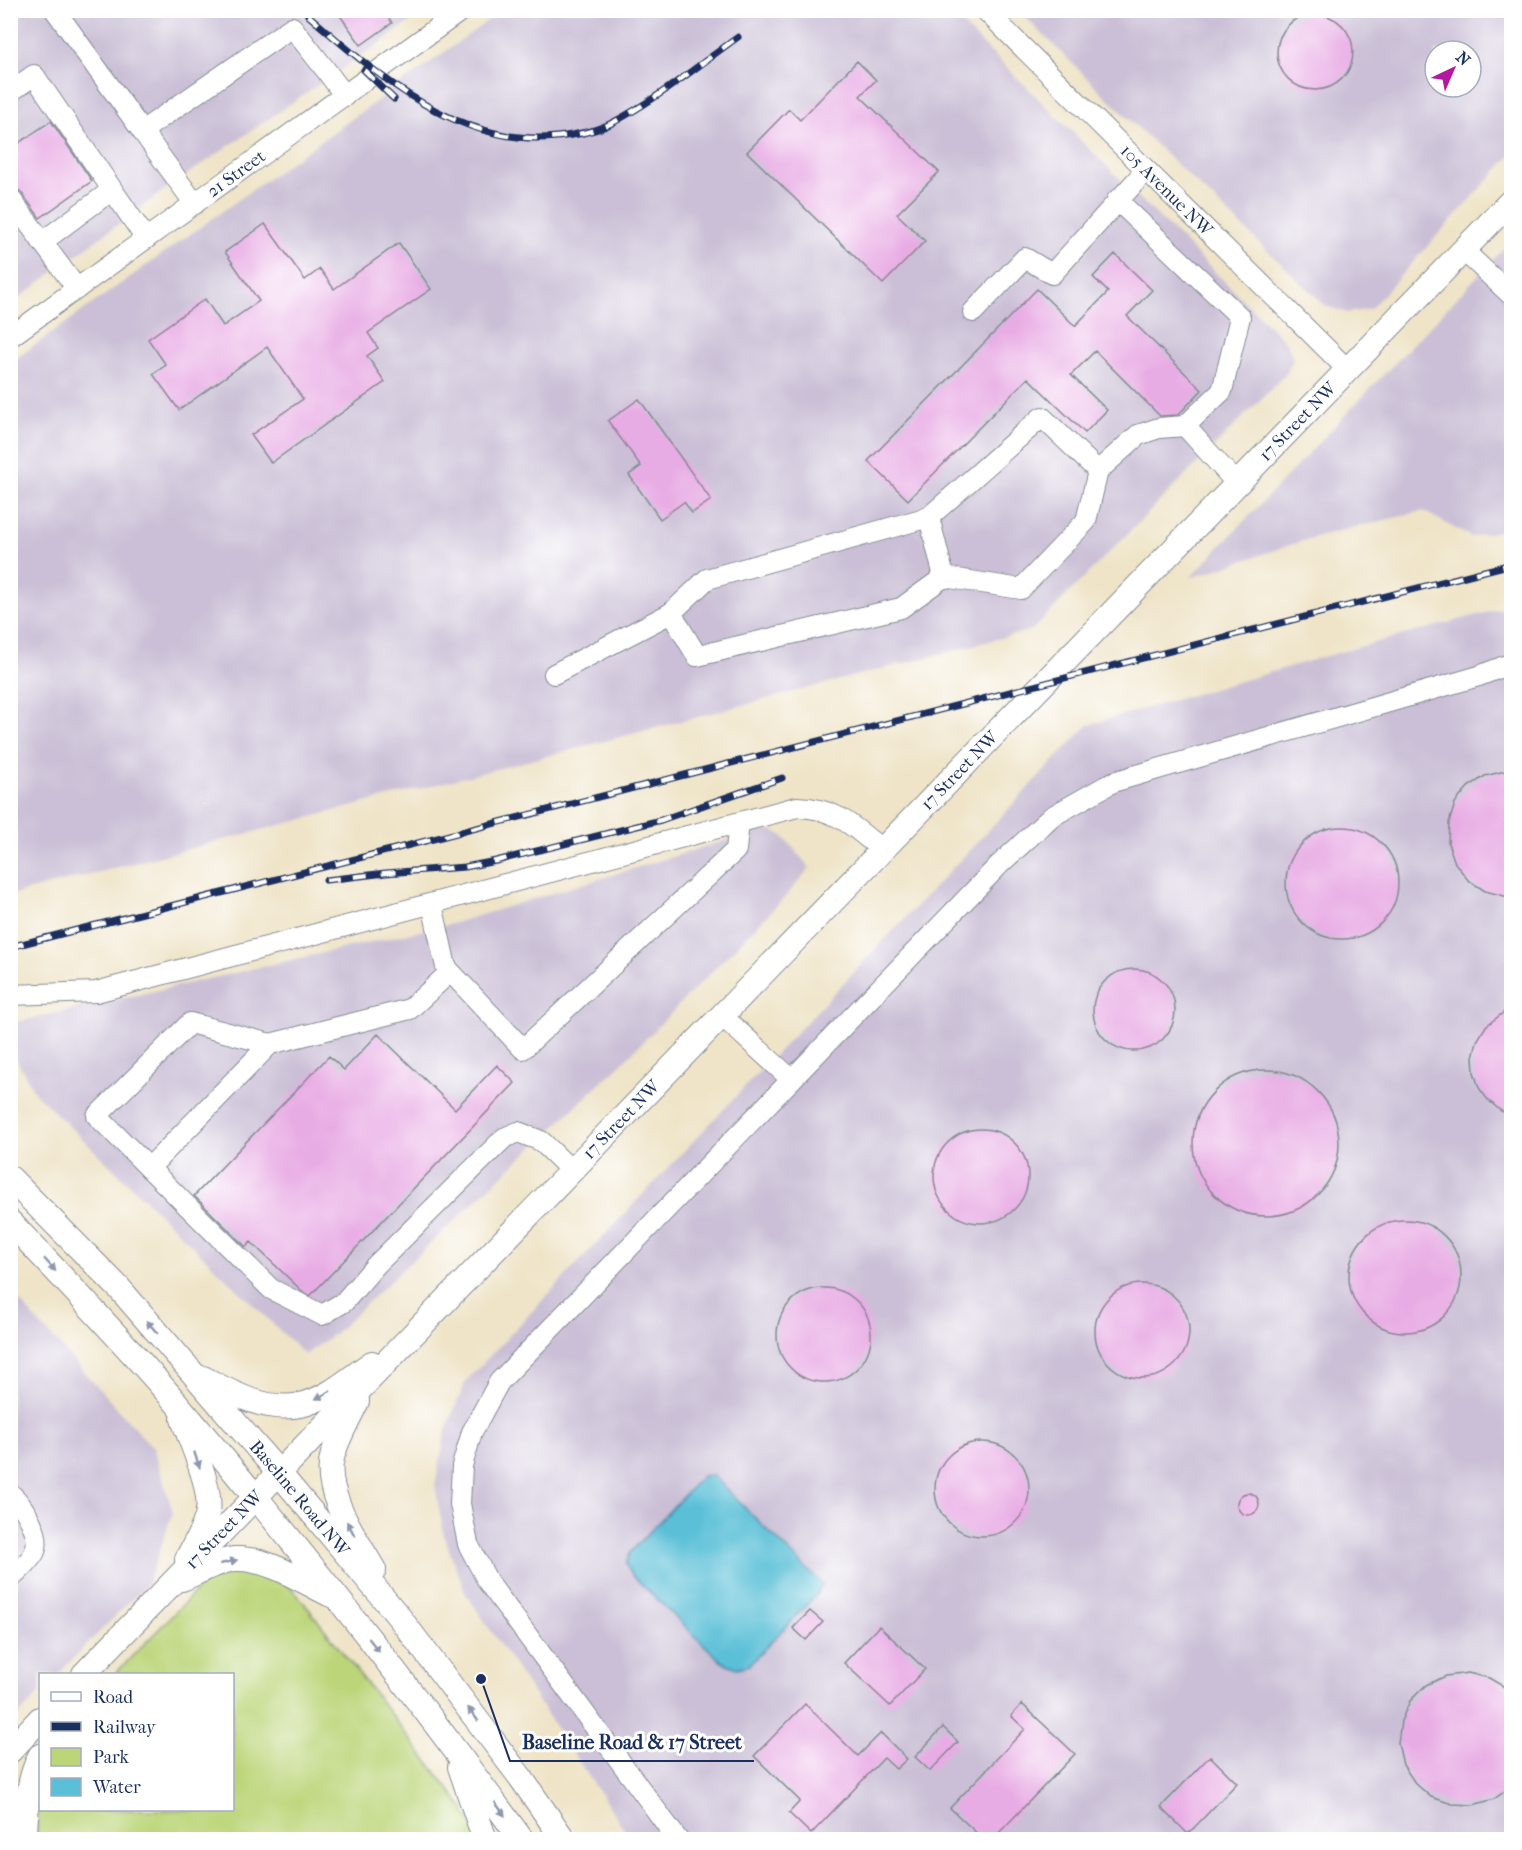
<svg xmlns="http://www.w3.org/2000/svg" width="1522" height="1850" font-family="'IM FELL French Canon',serif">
	<rect width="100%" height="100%" fill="#fff"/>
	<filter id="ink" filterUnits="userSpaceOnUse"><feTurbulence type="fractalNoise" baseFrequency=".0167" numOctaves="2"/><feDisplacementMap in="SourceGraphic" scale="12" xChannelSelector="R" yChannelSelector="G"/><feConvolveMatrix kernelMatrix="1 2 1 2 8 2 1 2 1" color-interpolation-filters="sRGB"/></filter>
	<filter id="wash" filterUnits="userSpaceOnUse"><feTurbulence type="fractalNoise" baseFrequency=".008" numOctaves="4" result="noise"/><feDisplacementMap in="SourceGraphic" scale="24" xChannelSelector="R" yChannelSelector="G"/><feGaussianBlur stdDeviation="1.35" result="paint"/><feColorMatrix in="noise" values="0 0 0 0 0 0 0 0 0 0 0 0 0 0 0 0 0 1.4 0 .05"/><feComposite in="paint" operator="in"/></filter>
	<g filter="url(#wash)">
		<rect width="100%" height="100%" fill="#efe4c8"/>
		<path fill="#cabfd6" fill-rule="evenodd" d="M 11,11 L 426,11 L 153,198 L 11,304 Z
			M 501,11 L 949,11 L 1287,343 L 1293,359 L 1287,373 L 1032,630 L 11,895 L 11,362 L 398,86 Z
			M 1019,11 L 1511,11 L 1511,155 L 1370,309 L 1348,313 L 1326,306 L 1133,123 ZM 1435,51 L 1471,51 L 1471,87 L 1435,87 Z
			M 1511,241 L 1511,528 L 1471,537 L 1423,511 L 1318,536 L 1190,578 Z
			M 1511,606 L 1511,1839 L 631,1839 L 466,1594 L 444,1536 L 435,1486 L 446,1429 L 466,1381 L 1088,725 L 1344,651 Z
			M 757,831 L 774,831 L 783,836 L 810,868 L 786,896 L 623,1062 L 335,1333 L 305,1355 L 35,1093 L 11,1050 L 12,1023 L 451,924 Z
			M 11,1292 L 153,1448 L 173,1512 L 148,1583 L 58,1674 L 40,1674 L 40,1693 L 11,1723 Z"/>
		<path fill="#bcd579" stroke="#6c826c" stroke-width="1.5" d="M 229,1570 L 261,1570 L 291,1588 L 301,1599 L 455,1797 L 471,1820 L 480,1840 L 36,1840 L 40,1783 L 40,1810 L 232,1810 L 232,1674 L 115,1674 L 197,1590 L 213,1577 Z"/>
		<path fill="#5abfd7" stroke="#3a779a" stroke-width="1.5" d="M 712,1475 L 822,1584 L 815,1596 L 749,1665 L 737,1668 L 722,1662 L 633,1576 L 626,1564 L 630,1553 L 702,1476 Z"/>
		<g id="blocks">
			<path fill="#e8ace4" d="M 336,10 L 384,10 L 392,23 L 361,45 Z
				M1277 52a38 38 0 1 1 76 0a38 38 0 1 1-76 0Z
				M 857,61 L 876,80 L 860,96 L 939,172 L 897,214 L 925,241 L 883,284 L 747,152 L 789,109 L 800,120 Z
				M 51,121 L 92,181 L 40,218 L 20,191 L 10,185 L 10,149 Z
				M 265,224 L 305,280 L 320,269 L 334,289 L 399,243 L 431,289 L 368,333 L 378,348 L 367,356 L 385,382 L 271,463 L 251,435 L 303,399 L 267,347 L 179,410 L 153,374 L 166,365 L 148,339 L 205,299 L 223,326 L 259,301 L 225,252 Z
				M 1115,254 L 1152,290 L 1127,316 L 1202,390 L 1178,415 L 1160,416 L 1095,351 L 1071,375 L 1107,410 L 1085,433 L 1028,378 L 908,500 L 868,461 L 1037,289 L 1075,326 L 1108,292 L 1093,277 Z
				M 639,399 L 711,500 L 692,513 L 684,502 L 660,519 L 629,475 L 641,466 L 608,421 Z
				M 1505,771 L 1512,771 L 1512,898 L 1485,891 L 1468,880 L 1455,863 L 1448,843 L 1449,823 L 1455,803 L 1468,787 L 1485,776 Z
				M1286 883a56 56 0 1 1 112 0a56 56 0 1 1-112 0Z
				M1093 1010a41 41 0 1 1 82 0a41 41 0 1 1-82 0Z
				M 1512,1006 L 1512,1115 L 1501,1111 L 1488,1100 L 1479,1088 L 1474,1072 L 1473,1057 L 1477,1041 L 1486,1026 Z
				M 378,1034 L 455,1109 L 497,1065 L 515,1083 L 310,1296 L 303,1292 L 251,1242 L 246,1247 L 194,1196 L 329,1056 L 344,1070 Z
				M1193 1143a73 73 0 1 1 146 0a73 73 0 1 1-146 0Z
				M934 1176a47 47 0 1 1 94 0a47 47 0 1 1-94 0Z
				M1349 1276a56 56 0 1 1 112 0a56 56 0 1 1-112 0Z
				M1095 1331a47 47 0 1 1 94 0a47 47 0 1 1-94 0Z
				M777 1335a47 47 0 1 1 94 0a47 47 0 1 1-94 0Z
				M935 1489a47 47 0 1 1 94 0a47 47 0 1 1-94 0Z
				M1237 1504a11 11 0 1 1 22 0a11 11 0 1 1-22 0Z
				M 810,1611 L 823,1622 L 806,1640 L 793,1628 Z
				M 879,1626 L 925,1669 L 890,1706 L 844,1663 Z
				M 1468,1673 L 1489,1678 L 1508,1689 L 1512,1693 L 1512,1786 L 1494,1799 L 1473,1805 L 1452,1804 L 1431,1797 L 1415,1783 L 1403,1765 L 1398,1743 L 1401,1721 L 1410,1701 L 1426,1685 L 1446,1676 Z
				M 805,1704 L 858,1756 L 881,1733 L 907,1759 L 896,1769 L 884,1758 L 811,1834 L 789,1813 L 800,1801 L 754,1756 Z
				M 1022,1704 L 1075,1754 L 993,1839 L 983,1839 L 950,1808 L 1025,1729 L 1011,1716 Z
				M 943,1727 L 958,1742 L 930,1771 L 915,1757 Z
				M 1210,1756 L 1237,1783 L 1188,1834 L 1161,1807 Z"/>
		</g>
	</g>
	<g filter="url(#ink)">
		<use href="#blocks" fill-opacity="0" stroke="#858a93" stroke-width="1.5"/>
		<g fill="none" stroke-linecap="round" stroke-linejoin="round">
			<g stroke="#858a93" stroke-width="22">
				<g id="minor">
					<path d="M 55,10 L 142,131"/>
					<path id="s1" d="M 985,10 L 1348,370"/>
					<path d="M 10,92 L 34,75 L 146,239"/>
					<path d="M 10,198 L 77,289"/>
					<path d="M 1117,200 L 1240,317 L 1222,391 L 1185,426"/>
					<path d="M 195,204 L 142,131 L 292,27 L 325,69 L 345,96"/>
					<path d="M 42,242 L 112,190"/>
					<path d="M 1463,250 L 1512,296"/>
					<path d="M 973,312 L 1025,258 L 1052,274 L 1146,170"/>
					<path id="s2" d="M 10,337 L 462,10"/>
					<path d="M 944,577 L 1021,589 L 1086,521 L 1098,471"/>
					<path d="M 671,613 L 707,579 L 929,517"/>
					<path d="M 554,674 L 671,613 L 697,656 L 901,608 L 944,577 L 929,517 L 1042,417 L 1098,471 L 1138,435 L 1159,428 L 1185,426 L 1237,484"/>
					<path d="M 432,904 L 446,967 L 523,1049 L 736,850 L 739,823"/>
					<path d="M 450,972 L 410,1009 L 270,1044 L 149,1168 L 271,1289 L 322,1315 L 344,1302 L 376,1265 L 504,1138 L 518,1132 L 541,1141 L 572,1171"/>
					<path d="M 10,995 L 96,992 L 797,807 C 836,808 853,826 882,850"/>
					<path d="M 722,1016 L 791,1079"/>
					<path d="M 149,1168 L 97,1116 L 190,1023 L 270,1044"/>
					<path d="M 10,1493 C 23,1505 45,1537 33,1555 C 27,1564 18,1572 10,1579"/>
					<path d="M 678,1840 L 488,1582 L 468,1544 L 460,1504 L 462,1466 L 472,1432 L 499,1382 L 1000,864 L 1051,817 L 1113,782 L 1479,676 L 1512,663"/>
				</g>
			</g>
			<g stroke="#858a93" stroke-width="26">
				<g id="major">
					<path id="s3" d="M 10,1178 L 119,1288 L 279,1473 L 399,1617 L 521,1778 L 564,1840"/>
					<path d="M 10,1222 C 67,1282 125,1343 179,1406 C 299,1546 413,1691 522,1840"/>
					<path d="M 203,1378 C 231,1393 266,1412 300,1405 C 326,1400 350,1378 372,1363"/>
					<path d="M 357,1401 C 349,1419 337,1438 332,1458 C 323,1493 357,1540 374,1570"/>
					<path d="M 183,1419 C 191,1443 212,1487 208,1511 C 206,1527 194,1544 187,1559"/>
					<path d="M 182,1579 C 199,1572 218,1561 235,1559 C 267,1557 303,1582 331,1595"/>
					<path id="s4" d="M 84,1674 L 1512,200"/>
					<path d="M 10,1751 L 40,1719"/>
					<path d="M 460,1767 L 485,1840"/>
					<path d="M 27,1840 L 25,1835 C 26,1807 28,1781 40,1756"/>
				</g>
			</g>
			<use href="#minor" stroke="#fff" stroke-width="20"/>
			<use href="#major" stroke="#fff" stroke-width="24"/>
			<g stroke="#1b2f5e" stroke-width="7">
				<path id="rail" d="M 308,15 C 377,75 459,148 557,137 C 575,135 594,132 610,124 C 655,101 696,67 738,37
					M 364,70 L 394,99
					M 326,880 L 386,873 L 465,867 L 496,861 L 661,820 L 782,778
					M 10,947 L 1512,564"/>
			</g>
			<use href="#rail" stroke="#fff" stroke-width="4.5" stroke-dasharray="14" stroke-linecap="butt"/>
		</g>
		<defs><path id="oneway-solid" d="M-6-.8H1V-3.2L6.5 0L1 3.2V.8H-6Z" transform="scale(1.5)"/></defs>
		<g fill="#8d97ae">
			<use href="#oneway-solid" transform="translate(50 1265) rotate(48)"/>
			<use href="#oneway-solid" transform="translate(152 1327) rotate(-131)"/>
			<use href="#oneway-solid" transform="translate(323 1395) rotate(152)"/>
			<use href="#oneway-solid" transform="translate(197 1460) rotate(71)"/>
			<use href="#oneway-solid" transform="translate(351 1529) rotate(-119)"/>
			<use href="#oneway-solid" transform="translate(229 1562) rotate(-13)"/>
			<use href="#oneway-solid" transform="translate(374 1645) rotate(52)"/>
			<use href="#oneway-solid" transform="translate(473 1714) rotate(-127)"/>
			<use href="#oneway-solid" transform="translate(500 1809) rotate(54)"/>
		</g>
	</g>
	<g text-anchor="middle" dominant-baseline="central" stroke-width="6" stroke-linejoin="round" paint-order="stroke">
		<g font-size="18" fill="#1b2f5e" stroke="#fff">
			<text stroke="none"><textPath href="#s2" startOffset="279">21 Street</textPath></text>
			<text stroke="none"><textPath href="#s1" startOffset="256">105 Avenue NW</textPath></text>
			<text stroke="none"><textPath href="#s4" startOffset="1744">17 Street NW</textPath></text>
			<text stroke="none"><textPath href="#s4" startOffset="1258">17 Street NW</textPath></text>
			<text stroke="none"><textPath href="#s4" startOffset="772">17 Street NW</textPath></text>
			<text stroke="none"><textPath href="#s3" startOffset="432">Baseline Road NW</textPath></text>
			<text stroke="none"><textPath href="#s4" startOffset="201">17 Street NW</textPath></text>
		</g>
	</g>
	<path fill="none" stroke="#1b2f5e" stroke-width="2" d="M481 1679L510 1761H754"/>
	<circle fill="#1b2f5e" stroke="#fff" stroke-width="2" cx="481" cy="1679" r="6"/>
	<g font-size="20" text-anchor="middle" font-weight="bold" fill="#1b2f5e" stroke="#fff" stroke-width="6" stroke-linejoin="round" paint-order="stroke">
		<text x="632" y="1749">Baseline Road &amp; 17 Street</text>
	</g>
	<rect width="1522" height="1850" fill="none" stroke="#fff" stroke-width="36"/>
	<rect x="39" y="1673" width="195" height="138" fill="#ffffff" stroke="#a4acbf" stroke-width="1.5"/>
	<rect x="51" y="1692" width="30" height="9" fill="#ffffff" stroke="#a4acbf" stroke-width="1.5"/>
	<text x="93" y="1703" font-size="18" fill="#1b2f5e">Road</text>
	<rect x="51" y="1722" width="30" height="9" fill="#1b2f5e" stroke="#a4acbf" stroke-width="1.5"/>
	<text x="93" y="1733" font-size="18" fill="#1b2f5e">Railway</text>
	<rect x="51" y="1748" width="30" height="18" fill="#bcd579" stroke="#a4acbf" stroke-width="1.5"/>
	<text x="93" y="1763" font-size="18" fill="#1b2f5e">Park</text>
	<rect x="51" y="1778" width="30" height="18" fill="#5abfd7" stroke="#a4acbf" stroke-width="1.5"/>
	<text x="93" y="1793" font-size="18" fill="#1b2f5e">Water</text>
	<g transform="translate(1453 69) rotate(44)"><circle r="28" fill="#ffffff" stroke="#a4acbf" stroke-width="1.5"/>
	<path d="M0-4.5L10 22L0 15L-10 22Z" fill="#b5179e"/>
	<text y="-9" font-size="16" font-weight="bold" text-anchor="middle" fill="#1b2f5e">N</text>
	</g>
</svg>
